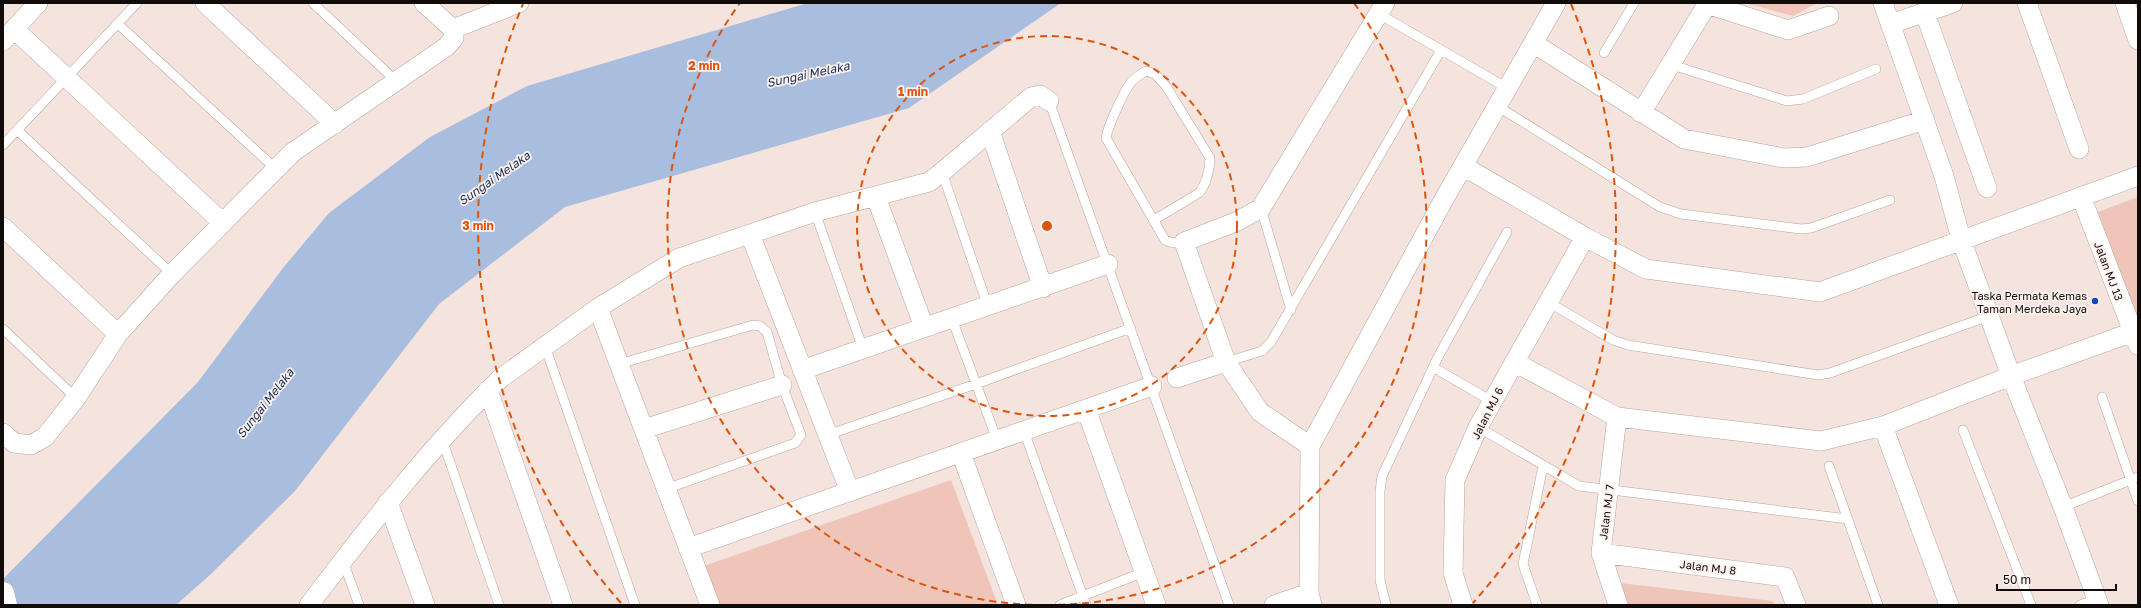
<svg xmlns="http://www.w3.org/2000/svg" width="2141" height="608" font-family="'Golos Text',sans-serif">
	<rect width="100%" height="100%" fill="#f5e3dd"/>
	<path fill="#eec5b8" d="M 1745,3 L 1817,3 L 1793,16 Z
		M 2138,197 L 2138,327 L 2098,212 Z
		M 951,480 L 998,605 L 717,605 L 704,566 Z
		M 1620,583 L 1773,601 L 1774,605 L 1627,605 Z"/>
	<path fill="#a9bddf" d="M 808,3 L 1061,3 L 909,108 L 565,207 L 439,304 L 295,491 L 211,574 L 176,605 L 3,605 L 3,579 L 198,382 L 283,268 L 329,213 L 430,137 L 527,86 Z"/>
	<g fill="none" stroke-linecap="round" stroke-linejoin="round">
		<g stroke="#b6a59f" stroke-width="10">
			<path id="lane" d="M 313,3 L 396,81
				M 1379,14 L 1507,88
				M 118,24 L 276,169
				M 1604,53 L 1634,3
				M 1672,65 L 1787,101 L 1803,99 L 1876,69
				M 1049,101 L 1229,605
				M 1497,106 L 1660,207 L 1681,214 L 1801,229 L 1811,228 L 1890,200
				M 17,130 L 172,274
				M 3,145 L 137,3
				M 942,172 L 988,307
				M 1261,208 L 1291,310
				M 815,212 L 863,349
				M 1154,220 L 1199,193 C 1206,185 1210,169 1210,158 L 1166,86 L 1155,74 L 1146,71 C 1139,75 1133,79 1129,85 C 1122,96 1108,126 1106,138 L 1165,240 L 1173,243 L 1184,242
				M 1548,302 L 1613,340 L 1628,345 L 1818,375 L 1830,373 L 1989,316
				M 952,319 L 997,440
				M 3,329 L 76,398
				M 545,346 L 635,605
				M 1226,362 L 1262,351 L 1271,342 L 1441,50
				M 619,364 L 753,325 L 760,326 L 767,332 L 782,385 L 801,435 L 795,443 L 666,489
				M 1433,367 L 1493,402
				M 2102,397 L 2138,501
				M 1478,427 L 1579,486 L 1848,519
				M 1963,430 L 2031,605
				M 1024,431 L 1086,605
				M 827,435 L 976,384 L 1131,328
				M 442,439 L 499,605
				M 1829,466 L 1878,605
				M 2063,507 L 2138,477
				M 343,561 L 359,605
				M 1060,605 L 1144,572
				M 1386,605 L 1380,580 L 1380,491 L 1382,476 L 1438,357 L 1507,232
				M 1537,605 L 1523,564 L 1543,466
				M 2080,605 L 2097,599"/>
		</g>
		<g stroke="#b6a59f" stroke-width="20">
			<path id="street" d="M 205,3 L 335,124
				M 424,3 L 453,29
				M 1883,3 L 1944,176 L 1961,239 L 2011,376 L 2063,507 L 2099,605
				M 2027,3 L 2079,149
				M 2125,3 L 2138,40
				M 1707,4 L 1788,30 L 1829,16
				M 1925,13 L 1987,188
				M 1890,24 L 1953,3
				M 14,29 L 223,223
				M 453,29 L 519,3
				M 3,41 L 38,3
				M 1533,43 L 1684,139 L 1784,158 L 1807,157 L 1925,120
				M 1641,113 L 1708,3
				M 990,131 L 1043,288
				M 1463,166 L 1585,237 L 1646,269 L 1820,292 L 2138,176
				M 2081,196 L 2138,345
				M 876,197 L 924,327
				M 3,227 L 118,334
				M 750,234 L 850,492
				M 598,308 L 710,605
				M 1514,362 L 1617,417 L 1821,441 L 1883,426 L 2011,376 L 2133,332
				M 802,370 L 1108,264
				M 1177,378 L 1226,362
				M 488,390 L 563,605
				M 1086,409 L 1156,605
				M 1617,417 L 1601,553 L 1618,605
				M 1883,426 L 1949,605
				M 644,429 L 782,385
				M 3,433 L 14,443 L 31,445 L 45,437 L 76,398 L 118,334 L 172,274 L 293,152 L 446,47 L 454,38 L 453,29
				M 1310,446 L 1260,412 L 1226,362 L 1184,242 L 1238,221 L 1261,208 L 1385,3
				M 961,453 L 1016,605
				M 388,502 L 425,605
				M 688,548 L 1152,386
				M 1601,553 L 1785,577 L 1796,605
				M 309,605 C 369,526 430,447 501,378 L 598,308 L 679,258 L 815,212 L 929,182 L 942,172 L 1031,97 L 1040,95 L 1049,101
				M 1274,605 L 1309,593
				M 1312,605 L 1309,593 L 1310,446 L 1443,201 L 1556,3
				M 1463,605 L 1453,573 L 1455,480 L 1478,427 L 1585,237"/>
		</g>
		<g stroke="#b6a59f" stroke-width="23">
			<path id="secondary" d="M 3,593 L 6,605"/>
		</g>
		<use href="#lane" stroke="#fff" stroke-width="9"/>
		<use href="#street" stroke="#fff" stroke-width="19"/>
		<use href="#secondary" stroke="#fff" stroke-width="22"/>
	</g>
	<g fill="none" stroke="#dd550c" stroke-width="2" stroke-dasharray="7 5">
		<circle cx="1047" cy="226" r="190"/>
		<path d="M1044 605A379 379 0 0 1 740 3M1354 3A379 379 0 0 1 1050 605"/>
		<path d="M621 603A569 569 0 0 1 523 4M1571 4A569 569 0 0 1 1473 603"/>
	</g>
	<circle fill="#134cb7" stroke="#fdf2ee" stroke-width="1.5" cx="2095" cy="301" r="4"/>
	<g text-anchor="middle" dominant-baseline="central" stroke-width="3.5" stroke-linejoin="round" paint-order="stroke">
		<g font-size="11" fill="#110c0a" stroke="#fdf2ee">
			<text transform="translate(2109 271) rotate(69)">Jalan MJ 13</text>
			<text transform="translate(1487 413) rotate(-63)">Jalan MJ 6</text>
			<text transform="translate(1606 512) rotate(-83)">Jalan MJ 7</text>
			<text transform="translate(1708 567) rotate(7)">Jalan MJ 8</text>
		</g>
		<g font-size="11" fill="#110c0a" stroke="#fdf2ee" text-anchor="end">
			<text x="2087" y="295">Taska Permata Kemas<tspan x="2087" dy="13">Taman Merdeka Jaya</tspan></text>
		</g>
		<g font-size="12" font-style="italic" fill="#142b56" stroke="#fdf2ee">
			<text transform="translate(808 74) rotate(-12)">Sungai Melaka</text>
			<text transform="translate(494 178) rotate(-35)">Sungai Melaka</text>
			<text transform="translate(265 403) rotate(-52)">Sungai Melaka</text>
		</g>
	</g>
	<circle cx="1047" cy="226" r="6" fill="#dd550c" stroke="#fdf2ee" stroke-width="2"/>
	<g font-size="12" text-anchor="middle" font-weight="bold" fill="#dd550c" stroke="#fdf2ee" stroke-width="3.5" stroke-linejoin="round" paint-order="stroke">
		<text x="704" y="70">2 min</text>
		<text x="913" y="96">1 min</text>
		<text x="478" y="230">3 min</text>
	</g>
	<rect width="2141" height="608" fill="none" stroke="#110c0a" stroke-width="8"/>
	<path d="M1997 584v6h119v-6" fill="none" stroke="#110c0a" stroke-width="2"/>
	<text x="2003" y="584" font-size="12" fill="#110c0a" stroke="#fdf2ee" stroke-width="3" paint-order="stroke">50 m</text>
</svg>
